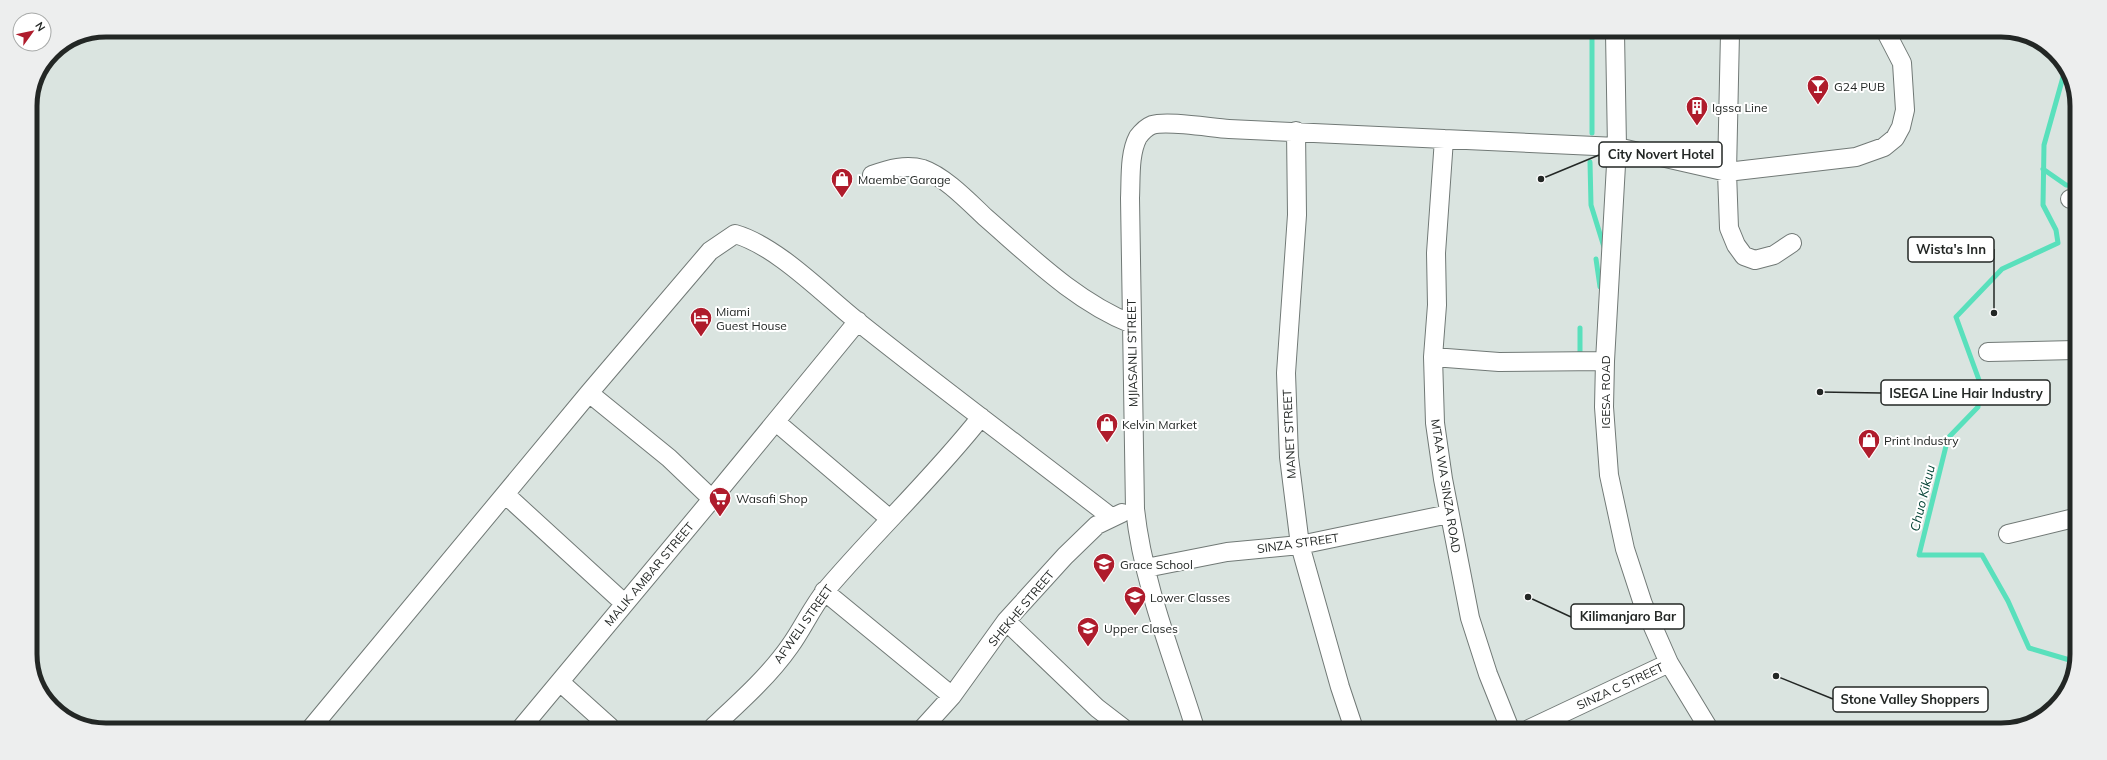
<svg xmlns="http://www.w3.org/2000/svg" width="2107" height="760" font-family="Mulish,sans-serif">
	<rect width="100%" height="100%" fill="#dae4e0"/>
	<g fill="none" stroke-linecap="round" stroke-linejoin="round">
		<path stroke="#59e0bc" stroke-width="5" d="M 1592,33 L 1592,133
			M 2065,70 L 2044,145 L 2043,205 L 2056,230 L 2058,243 L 2002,269 L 1956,317 L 1979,380 L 1978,407 L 1948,438 L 1919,555 L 1982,555 L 2008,601 L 2029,648 L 2073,661
			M 1590,162 L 1591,205 L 1604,247
			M 2043,169 L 2066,185 L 2076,186
			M 1596,259 L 1600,287
			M 1580,359 L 1580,328"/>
		<g stroke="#717976" stroke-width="20">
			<path id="minor" d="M 1615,33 L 1617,147 L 1605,361 L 1604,407 L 1609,475 L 1625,549 L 1643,604 L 1669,663 L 1709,729
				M 1730,33 L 1727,172 L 1729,228 L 1736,245 L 1744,256 L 1755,260 L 1774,255 L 1792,243
				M 1296,131 L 1297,215 L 1286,373 L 1289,457 L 1300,545 L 1340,687 L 1354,729
				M 1444,139 L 1436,253 L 1437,305 L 1433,357 L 1435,423 L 1443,479 L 1470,618 L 1488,674 L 1510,729
				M 872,175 C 889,169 906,164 923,169 C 944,176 969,202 985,217 C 1030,256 1076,302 1132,324
				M 2070,199 L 2076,199
				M 1988,352 L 2075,350
				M 1433,357 L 1499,362 L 1605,361
				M 589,393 L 669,458 L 712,499
				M 776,422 L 890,519
				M 506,495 L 624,603
				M 2008,534 L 2074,518
				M 1146,568 L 1227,552 L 1300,545 L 1449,514
				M 824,591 L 952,696
				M 1006,621 L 1097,708 L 1123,728
				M 560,682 L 610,727
				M 312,727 L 589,393 L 710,251 L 735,234 C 777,246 823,294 857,321 C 941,388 1027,452 1111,517
				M 522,727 L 712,499 L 858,321
				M 713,727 C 740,702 769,676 790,646 C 803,628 812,607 826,590 C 876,531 933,478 981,417
				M 923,728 L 952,696 L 1006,621 L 1065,556 L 1097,525 L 1122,513
				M 1195,728 C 1173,657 1143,584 1135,509 L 1130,198 C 1131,179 1129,154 1138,137 C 1141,133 1147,127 1152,125 C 1167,120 1212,128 1229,129 L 1617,147 L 1727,172 L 1856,157 L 1884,147 L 1895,138 L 1901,127 L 1905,110 L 1902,63 L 1887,34
				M 1529,729 L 1669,663"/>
		</g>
		<use href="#minor" stroke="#fff" stroke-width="18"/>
	</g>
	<defs>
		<g id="bar-pin" transform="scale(1.15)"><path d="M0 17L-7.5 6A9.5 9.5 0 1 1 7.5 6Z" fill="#af1c2c" stroke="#fff"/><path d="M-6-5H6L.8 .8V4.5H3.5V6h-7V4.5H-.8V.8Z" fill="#fff"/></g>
		<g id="building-pin" transform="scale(1.15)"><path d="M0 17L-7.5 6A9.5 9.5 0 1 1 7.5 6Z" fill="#af1c2c" stroke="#fff"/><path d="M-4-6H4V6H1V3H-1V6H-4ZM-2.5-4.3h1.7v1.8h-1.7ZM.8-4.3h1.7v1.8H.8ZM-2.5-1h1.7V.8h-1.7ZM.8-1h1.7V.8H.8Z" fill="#fff"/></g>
		<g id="shop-pin" transform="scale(1.15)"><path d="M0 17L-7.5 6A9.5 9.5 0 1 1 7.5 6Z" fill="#af1c2c" stroke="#fff"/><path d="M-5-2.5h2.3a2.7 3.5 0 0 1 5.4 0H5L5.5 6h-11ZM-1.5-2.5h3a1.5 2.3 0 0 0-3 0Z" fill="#fff"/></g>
		<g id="hotel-pin" transform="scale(1.15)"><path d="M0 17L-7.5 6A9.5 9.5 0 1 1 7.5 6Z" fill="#af1c2c" stroke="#fff"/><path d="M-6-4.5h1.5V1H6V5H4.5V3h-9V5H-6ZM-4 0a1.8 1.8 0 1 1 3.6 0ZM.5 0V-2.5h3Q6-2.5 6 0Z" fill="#fff"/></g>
		<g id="supermarket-pin" transform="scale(1.15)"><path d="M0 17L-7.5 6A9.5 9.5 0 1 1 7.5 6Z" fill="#af1c2c" stroke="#fff"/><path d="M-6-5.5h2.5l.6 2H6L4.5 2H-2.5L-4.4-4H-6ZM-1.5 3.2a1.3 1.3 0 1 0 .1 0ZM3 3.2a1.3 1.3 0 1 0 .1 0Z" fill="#fff"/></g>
		<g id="school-pin" transform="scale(1.15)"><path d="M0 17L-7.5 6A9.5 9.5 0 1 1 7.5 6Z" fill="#af1c2c" stroke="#fff"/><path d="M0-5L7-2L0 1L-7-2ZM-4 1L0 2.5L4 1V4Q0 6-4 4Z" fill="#fff"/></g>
	</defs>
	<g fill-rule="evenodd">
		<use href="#bar-pin" x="1818" y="86"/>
		<use href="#building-pin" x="1697" y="107"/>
		<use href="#shop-pin" x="842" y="179"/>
		<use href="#hotel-pin" x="701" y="318"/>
		<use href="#shop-pin" x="1107" y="424"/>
		<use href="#shop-pin" x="1869" y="440"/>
		<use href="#supermarket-pin" x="720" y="498"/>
		<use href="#school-pin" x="1104" y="564"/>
		<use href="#school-pin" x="1135" y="597"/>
		<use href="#school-pin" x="1088" y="628"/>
	</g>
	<g text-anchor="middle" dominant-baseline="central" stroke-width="4" stroke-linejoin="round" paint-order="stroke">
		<g font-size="12" fill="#232725" stroke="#fff" text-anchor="start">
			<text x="1834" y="86">G24 PUB</text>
			<text x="1712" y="107">Igssa Line</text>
			<text x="858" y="179">Maembe Garage</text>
			<text x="716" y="311">Miami<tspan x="716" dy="14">Guest House</tspan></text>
			<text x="1122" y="424">Kelvin Market</text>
			<text x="1884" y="440">Print Industry</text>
			<text x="736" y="498">Wasafi Shop</text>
			<text x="1120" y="564">Grace School</text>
			<text x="1150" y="597">Lower Classes</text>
			<text x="1104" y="628">Upper Clases</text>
		</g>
		<g font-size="12" fill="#232725" stroke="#fff">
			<text transform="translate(1132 353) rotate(-91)">MJIASANLI STREET</text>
			<text transform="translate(1605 392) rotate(-90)">IGESA ROAD</text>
			<text transform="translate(1289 434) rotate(-93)">MANET STREET</text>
			<text transform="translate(1446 486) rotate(81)">MTAA WA SINZA ROAD</text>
			<text transform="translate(1298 543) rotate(-8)">SINZA STREET</text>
			<text transform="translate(649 574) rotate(-50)">MALIK AMBAR STREET</text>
			<text transform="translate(1021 608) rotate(-50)">SHEKHE STREET</text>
			<text transform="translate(803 624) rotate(-55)">AFWELI STREET</text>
			<text transform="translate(1620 686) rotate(-25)">SINZA C STREET</text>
		</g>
		<g font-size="13" font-style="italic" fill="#044335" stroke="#fff">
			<text transform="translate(1922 498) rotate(-76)">Chuo Kikuu</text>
		</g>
	</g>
	<path d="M0 0H2107V760H0ZM106 37H2001A69 69 0 0 1 2070 106V654A69 69 0 0 1 2001 723H106A69 69 0 0 1 37 654V106A69 69 0 0 1 106 37Z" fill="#edeeee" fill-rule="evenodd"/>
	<path fill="none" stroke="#232725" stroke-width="5" d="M106 37H2001A69 69 0 0 1 2070 106V654A69 69 0 0 1 2001 723H106A69 69 0 0 1 37 654V106A69 69 0 0 1 106 37Z"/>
	<path fill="none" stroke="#232725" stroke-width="1.5" d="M1541 179L1599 155M1994 313L1994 249M1820 392L1881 393M1528 597L1571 617M1776 676L1833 699"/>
	<g fill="#232725" stroke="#fff" stroke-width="1.5">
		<circle cx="1541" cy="179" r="4"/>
		<circle cx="1994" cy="313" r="4"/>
		<circle cx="1820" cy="392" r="4"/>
		<circle cx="1528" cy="597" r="4"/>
		<circle cx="1776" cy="676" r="4"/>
	</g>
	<g fill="#fff" stroke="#232725" stroke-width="1.5">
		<rect x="1599" y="142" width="123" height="25" rx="4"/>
		<rect x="1908" y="237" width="86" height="25" rx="4"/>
		<rect x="1881" y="380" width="169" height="25" rx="4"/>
		<rect x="1571" y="604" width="113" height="25" rx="4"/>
		<rect x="1833" y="687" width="155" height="25" rx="4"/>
	</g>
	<g font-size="13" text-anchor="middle" font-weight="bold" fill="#232725">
		<text x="1661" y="159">City Novert Hotel</text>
		<text x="1951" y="254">Wista's Inn</text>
		<text x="1966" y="398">ISEGA Line Hair Industry</text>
		<text x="1628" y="621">Kilimanjaro Bar</text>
		<text x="1910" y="704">Stone Valley Shoppers</text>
	</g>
	<g transform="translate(32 32) rotate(57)"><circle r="19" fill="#ffffff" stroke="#a7a9a8"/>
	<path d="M0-3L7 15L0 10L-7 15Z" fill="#af1c2c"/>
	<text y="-6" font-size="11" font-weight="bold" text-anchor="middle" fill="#232725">N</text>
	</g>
</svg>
